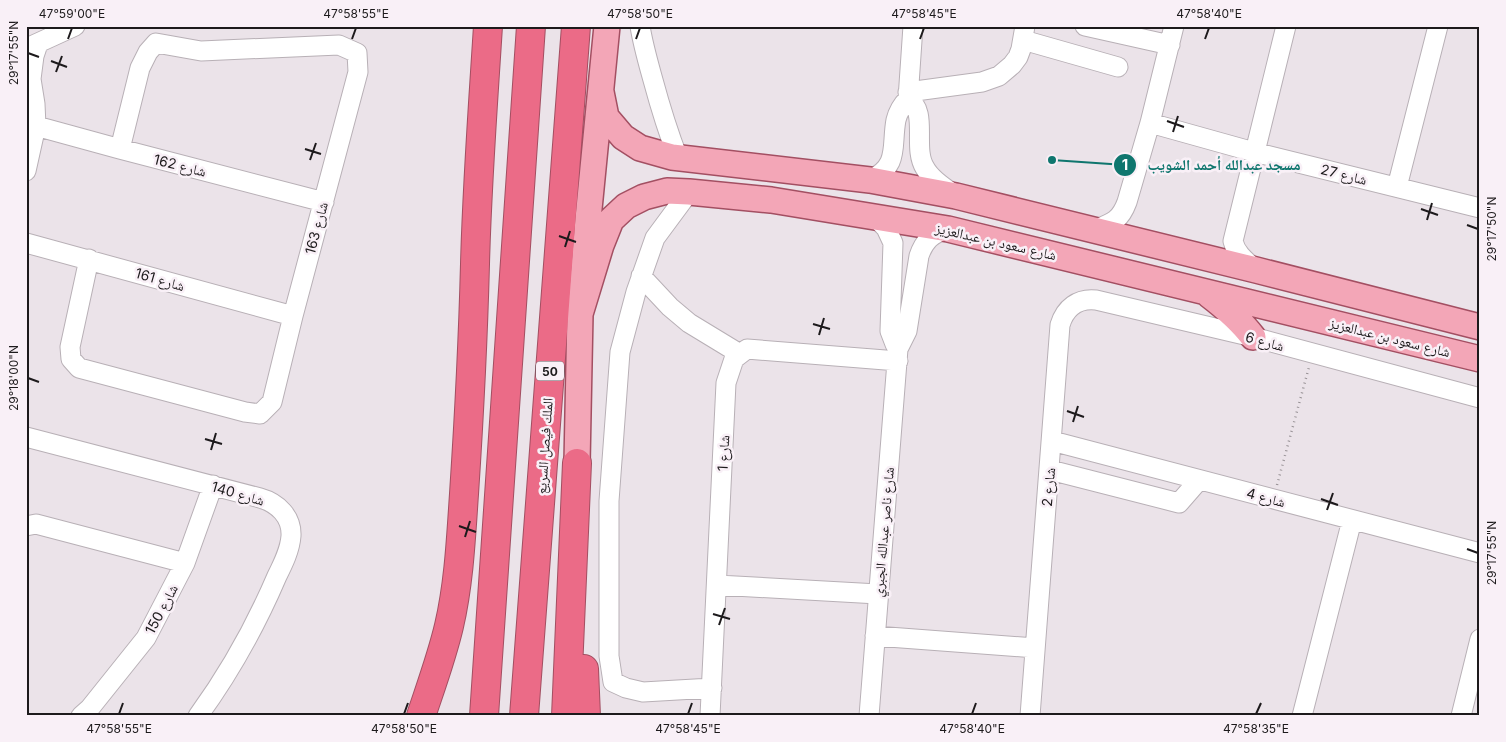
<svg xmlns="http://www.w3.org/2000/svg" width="1506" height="742" font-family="Inter,'Noto Naskh Arabic',sans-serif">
	<rect width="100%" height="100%" fill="#ebe3e9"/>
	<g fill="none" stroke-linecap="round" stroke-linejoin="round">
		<g stroke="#b8b0b6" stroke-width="21">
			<path id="minor" d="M 640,26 C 643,45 648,62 653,80 C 660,106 668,132 678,158
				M 1085,26 L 1170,45
				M 1023,40 L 1118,67
				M 27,48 L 75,26
				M 908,92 L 982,82 L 999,76 L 1012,65 L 1018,57 L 1021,49 L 1025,26
				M 908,99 C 929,111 912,148 925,168 C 931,179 943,187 954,194
				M 1150,123 L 1254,152 L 1480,208
				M 36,126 L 120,149 L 324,202
				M 26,171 L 36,126 L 35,104 L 31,79 L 34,56 L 38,44
				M 870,180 C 900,166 891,146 896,120 C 898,112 902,105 908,99 L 913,26
				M 1397,187 L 1438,26
				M 689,192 L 655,238 L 636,292 L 620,352 L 609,501 L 609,656 L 613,682 L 626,688 L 643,692 L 712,688
				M 874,216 L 886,228 L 893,243 L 890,331 L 895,344 L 898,349
				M 1094,230 C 1112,223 1120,221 1127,202 L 1150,123 L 1174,26
				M 26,243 L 293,316
				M 89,259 L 70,347 L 71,359 L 79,368 L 245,412 L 260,414 L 272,402 L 293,316 L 358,72 L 357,53 L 339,45 L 201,51 L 156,43 L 148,52 L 140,68 L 120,149
				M 1256,270 C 1246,261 1236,254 1233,241 L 1286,26
				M 641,276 L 670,307 L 689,323 L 740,354
				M 26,437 L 260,498 C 278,503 292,517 291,536 C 290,550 283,564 277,576 C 256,625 230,672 198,716
				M 1052,441 L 1480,553
				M 1050,470 L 1179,503 L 1199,480
				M 26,526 L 36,524 L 185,563
				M 717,585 L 878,594
				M 875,636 L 1035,648
				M 81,716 L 90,708 L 146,638 L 185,563 L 213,485
				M 710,716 L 726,383 L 734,359 L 747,349 L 898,361
				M 869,716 L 898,349 L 907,331 L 919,256 C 924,241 932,233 948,229
				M 1030,716 L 1060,325 C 1065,308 1078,298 1096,300 L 1253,337 L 1480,398
				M 1302,716 L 1352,520
				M 1461,716 L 1480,639"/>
		</g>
		<g stroke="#a34f62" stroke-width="28">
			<path id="major" d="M 601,92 L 606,117 L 623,137 L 640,148 L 672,157 L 870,180 L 956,196 L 1256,270 L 1480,327
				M 1209,295 C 1226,308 1241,321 1253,337
				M 580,314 L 601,245 L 611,220 L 626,206 L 644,197 L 667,191 L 689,192 L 771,200 L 948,229 L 1480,359
				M 577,463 L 580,314 L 588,219 L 607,26"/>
		</g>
		<g stroke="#a34f62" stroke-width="30">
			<path id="highway" d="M 584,669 L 586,716
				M 421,716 C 431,686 442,656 449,626 C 459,583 461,538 464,494 C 469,418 473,341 475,264 C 477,185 483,105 488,26
				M 484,716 L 531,26
				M 524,716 L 576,26
				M 566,716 L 577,463"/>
		</g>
		<path stroke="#989296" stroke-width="2.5" stroke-dasharray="1 4" stroke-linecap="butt" d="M 1277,485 L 1309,367"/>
		<use href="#minor" stroke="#fff" stroke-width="19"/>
		<use href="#major" stroke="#f3a6b7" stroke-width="25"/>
		<use href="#highway" stroke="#eb6b87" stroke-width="28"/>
	</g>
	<path fill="none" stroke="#1d1a1c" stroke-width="2" d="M 68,39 L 72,28M 352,39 L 356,28M 636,39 L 640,28M 920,39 L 924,28M 1205,39 L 1209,28M 28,53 L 39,57M 51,61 L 67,67M 56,72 L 62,56M 1167,121 L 1184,127M 1173,132 L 1178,116M 305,149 L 321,154M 310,160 L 316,143M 1421,209 L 1438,215M 1427,220 L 1432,203M 1467,225 L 1478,229M 559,236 L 576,242M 565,247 L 570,231M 813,324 L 830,329M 819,335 L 824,318M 28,378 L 39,382M 1067,411 L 1084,417M 1073,422 L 1078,406M 205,439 L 222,444M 211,450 L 216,433M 1321,499 L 1338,505M 1327,510 L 1333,493M 459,526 L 476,532M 465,537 L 470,521M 1467,549 L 1478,553M 713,614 L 730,619M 719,625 L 725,608M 119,714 L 123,703M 404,714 L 408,703M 688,714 L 692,703M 972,714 L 976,703M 1256,714 L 1261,703"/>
	<g text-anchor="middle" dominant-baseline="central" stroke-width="5" stroke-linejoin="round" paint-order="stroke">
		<rect fill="#f9f0f7" stroke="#5f5a5e" stroke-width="1" x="536" y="361.5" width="28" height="19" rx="4"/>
		<g font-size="12" font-weight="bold" fill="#1d1a1c">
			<text x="550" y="371">50</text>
		</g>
		<g font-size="14" fill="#1d1a1c" stroke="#f9f0f7">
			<text transform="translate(180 165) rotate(14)">شارع 162</text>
			<text transform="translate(1344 174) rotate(14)">شارع 27</text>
			<text transform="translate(316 228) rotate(-75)">شارع 163</text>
			<text transform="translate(996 241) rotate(13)">شارع سعود بن عبدالعزيز</text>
			<text transform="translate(160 279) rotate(16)">شارع 161</text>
			<text transform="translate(1390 337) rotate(14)">شارع سعود بن عبدالعزيز</text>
			<text transform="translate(1265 341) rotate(15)">شارع 6</text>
			<text transform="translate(544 446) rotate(-86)">الملك فيصل السريع</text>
			<text transform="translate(723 453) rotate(-87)">شارع 1</text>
			<text transform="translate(1048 487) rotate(-85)">شارع 2</text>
			<text transform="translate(238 493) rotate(16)">شارع 140</text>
			<text transform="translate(1266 497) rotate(15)">شارع 4</text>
			<text transform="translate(883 532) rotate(-85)">شارع ناصر عبدالله الجبري</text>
			<text transform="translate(161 609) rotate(-62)">شارع 150</text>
		</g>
	</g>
	<path fill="none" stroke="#0f766e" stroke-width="2" d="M1052 160L1125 165"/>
	<g fill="#0f766e" stroke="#f9f0f7" stroke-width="2">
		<circle cx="1052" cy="160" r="5"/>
		<circle cx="1125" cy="165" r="12"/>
	</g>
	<g font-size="15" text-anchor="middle" font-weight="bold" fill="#fff">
		<text x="1125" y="170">1</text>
	</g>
	<g font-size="15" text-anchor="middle" font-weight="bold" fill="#0f766e" stroke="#f9f0f7" stroke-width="5" stroke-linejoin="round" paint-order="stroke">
		<text x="1224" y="170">مسجد عبدالله أحمد الشويب</text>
	</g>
	<rect width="1506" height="742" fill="none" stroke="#f9f0f7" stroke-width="55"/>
	<rect x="28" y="28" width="1450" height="686" fill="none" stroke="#1d1a1c" stroke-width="2"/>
	<g font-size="12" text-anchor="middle" fill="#1d1a1c">
		<text x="72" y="18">47°59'00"E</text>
		<text x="356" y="18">47°58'55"E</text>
		<text x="640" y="18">47°58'50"E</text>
		<text x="924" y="18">47°58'45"E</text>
		<text x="1209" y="18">47°58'40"E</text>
		<text transform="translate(14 53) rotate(-90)" y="4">29°17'55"N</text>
		<text transform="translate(1492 229) rotate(-90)" y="4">29°17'50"N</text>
		<text transform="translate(14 378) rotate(-90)" y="4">29°18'00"N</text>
		<text transform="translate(1492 553) rotate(-90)" y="4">29°17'55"N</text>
		<text x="119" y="733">47°58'55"E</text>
		<text x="404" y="733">47°58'50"E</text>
		<text x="688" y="733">47°58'45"E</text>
		<text x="972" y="733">47°58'40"E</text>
		<text x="1256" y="733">47°58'35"E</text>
	</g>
</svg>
